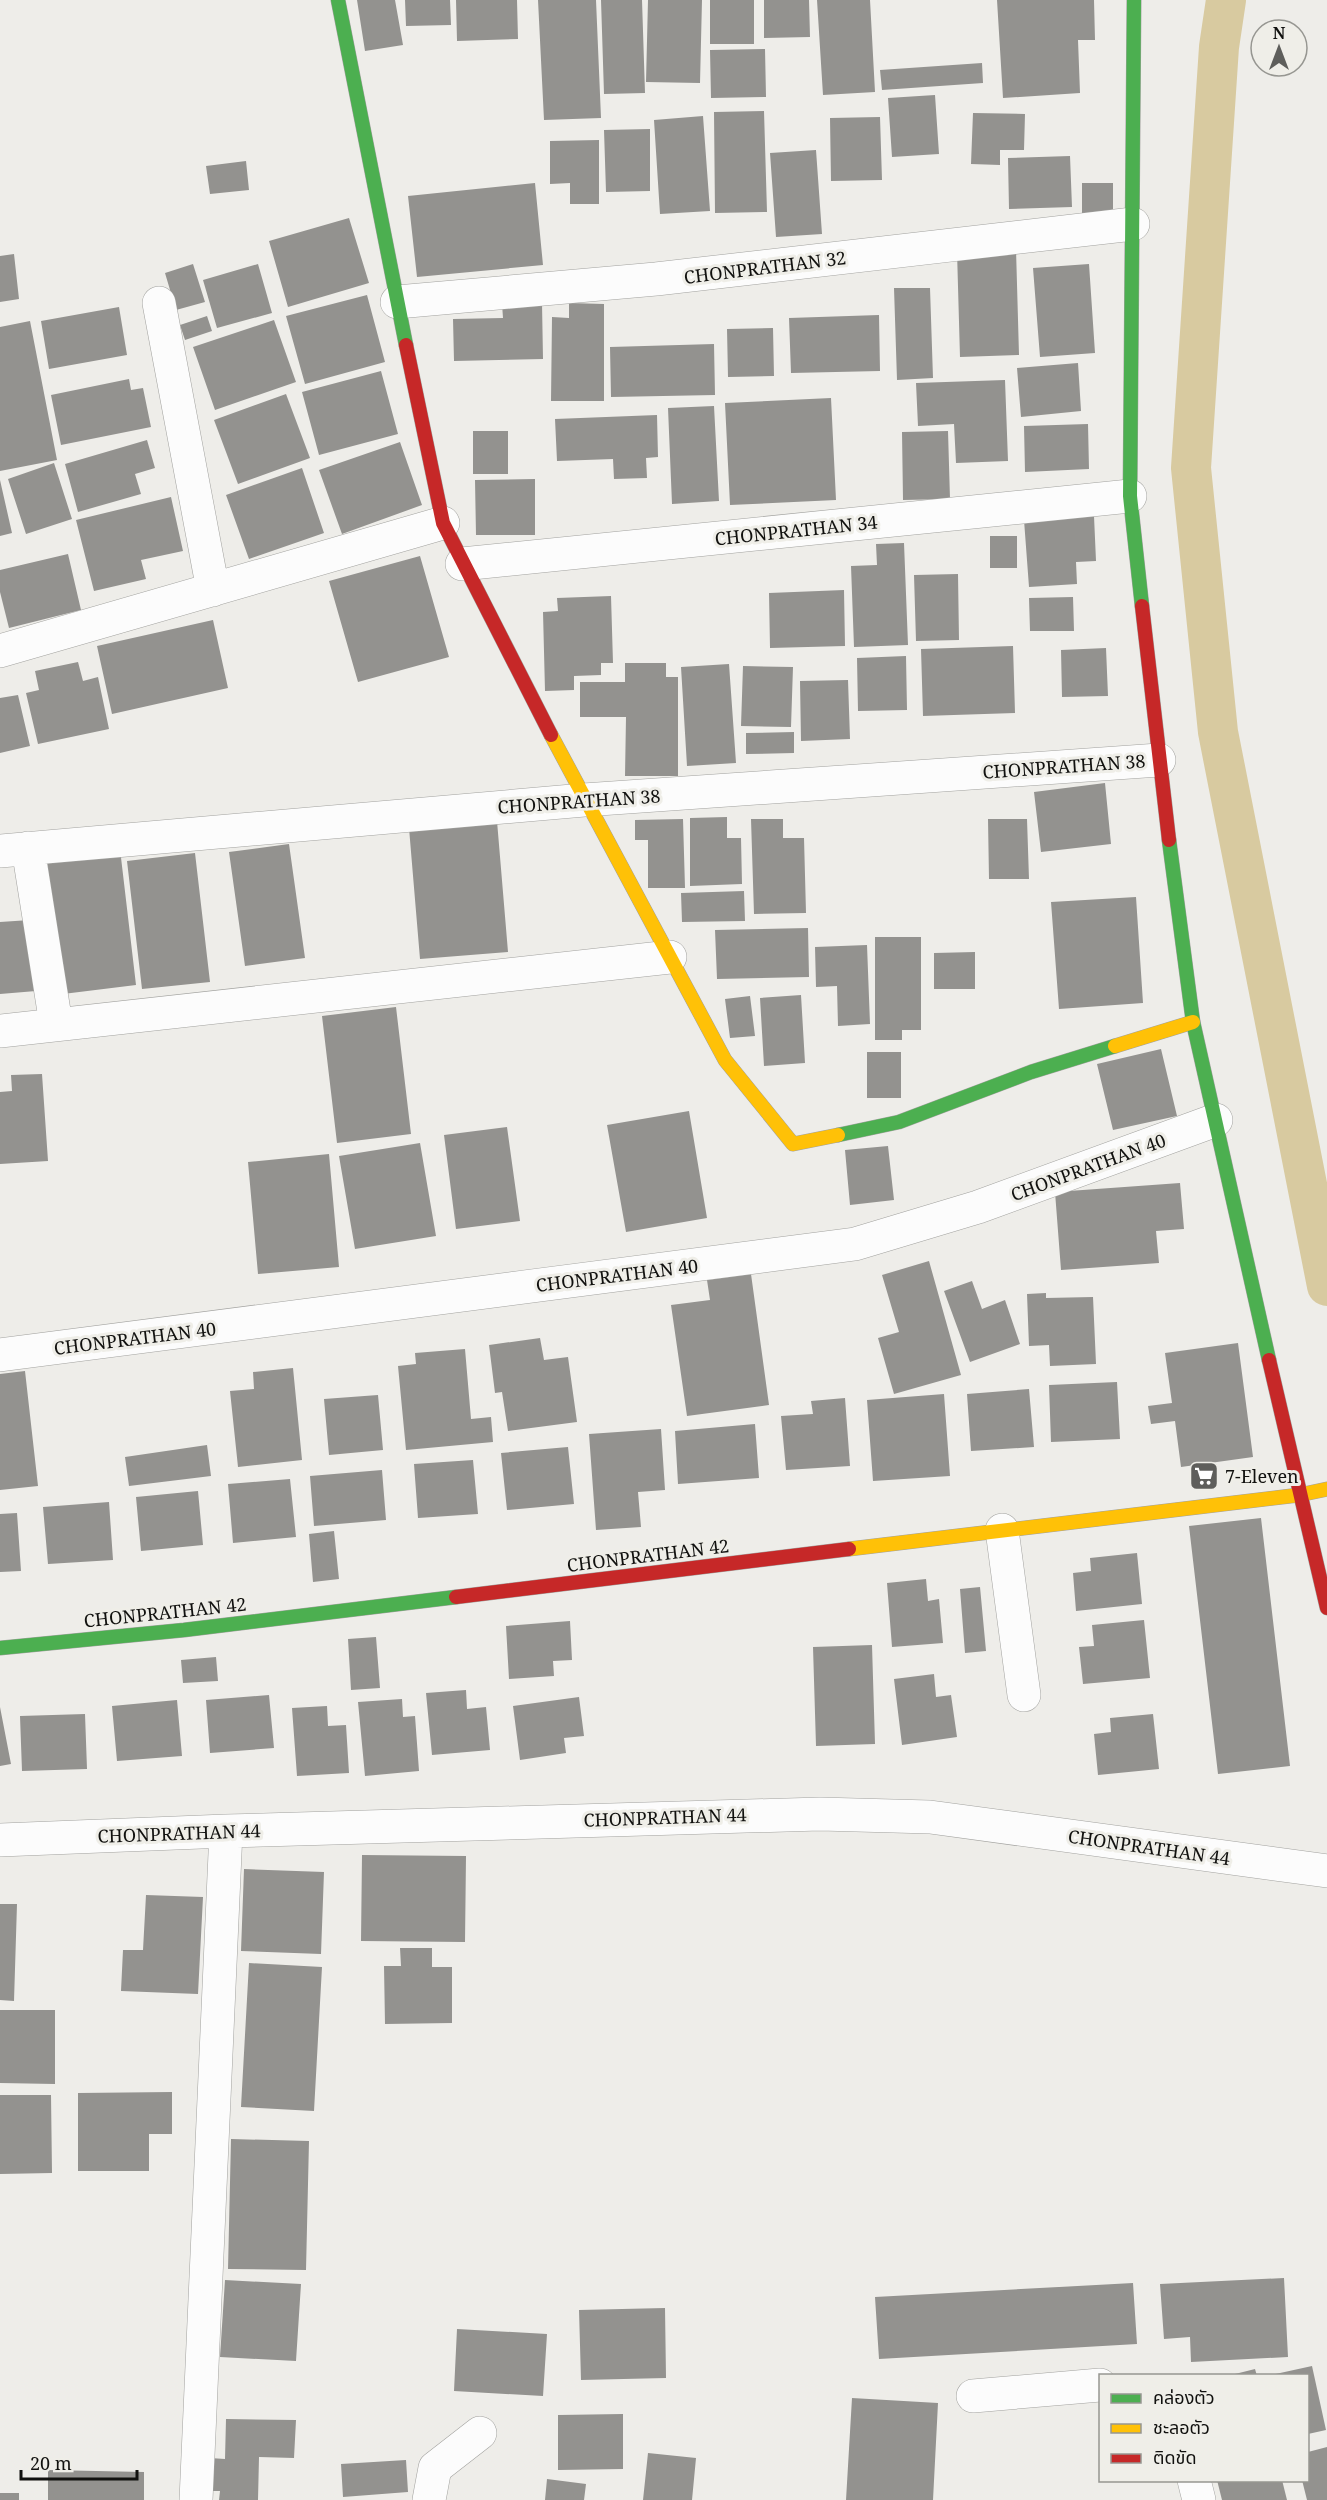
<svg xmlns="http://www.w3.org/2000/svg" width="1327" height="2500" font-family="'Noto Serif','Noto Sans Thai',serif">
	<rect width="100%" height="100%" fill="#eeede9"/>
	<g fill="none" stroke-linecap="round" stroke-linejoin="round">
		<path stroke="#d8caa0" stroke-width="40" d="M 1226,0 L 1219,47 L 1191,468 L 1218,732 L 1327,1286"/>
	</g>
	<path fill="#93928f" d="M 357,0 L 395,0 L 403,45 L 365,51 Z
		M 405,0 L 450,0 L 451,25 L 406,26 Z
		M 456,0 L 517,0 L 518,39 L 457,41 Z
		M 538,0 L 596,0 L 601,118 L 544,120 Z
		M 601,0 L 642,0 L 645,93 L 604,94 Z
		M 648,0 L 702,0 L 700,83 L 646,82 Z
		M 710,0 L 754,0 L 754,44 L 710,44 Z
		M 764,0 L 809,0 L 810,37 L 764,38 Z
		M 817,0 L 870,0 L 875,92 L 823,95 Z
		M 997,0 L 1094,0 L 1095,40 L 1078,40 L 1080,93 L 1003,98 Z
		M 765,49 L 766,97 L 711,98 L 710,50 Z
		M 982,63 L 983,83 L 882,90 L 880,70 Z
		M 935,95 L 939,154 L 892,157 L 888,98 Z
		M 764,111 L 767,212 L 715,213 L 714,112 Z
		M 973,113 L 1025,114 L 1024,150 L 1000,150 L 1000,165 L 971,164 Z
		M 703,116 L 710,211 L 660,214 L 654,120 Z
		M 880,117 L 882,180 L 831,181 L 830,118 Z
		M 650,129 L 650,191 L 606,192 L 604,130 Z
		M 599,140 L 599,204 L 570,204 L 570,183 L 550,184 L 550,141 Z
		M 816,150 L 822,234 L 776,237 L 770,153 Z
		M 1070,156 L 1072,207 L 1009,209 L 1008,158 Z
		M 246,161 L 249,190 L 210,194 L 206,166 Z
		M 535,183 L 543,265 L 417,277 L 408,196 Z
		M 1082,183 L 1113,183 L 1113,214 L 1082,214 Z
		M 349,218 L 369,283 L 288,307 L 269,241 Z
		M 1016,249 L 1019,355 L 960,357 L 957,251 Z
		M 14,254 L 19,299 L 0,302 L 0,256 Z
		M 193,264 L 205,302 L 176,310 L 165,273 Z
		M 258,264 L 272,313 L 217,328 L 203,280 Z
		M 1089,264 L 1095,353 L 1040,357 L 1033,268 Z
		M 894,288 L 930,288 L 933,378 L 897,380 Z
		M 367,295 L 385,362 L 305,384 L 286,316 Z
		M 542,303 L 543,359 L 454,361 L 453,319 L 503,318 L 502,304 Z
		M 569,303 L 604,304 L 604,401 L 551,401 L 552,317 L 569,318 Z
		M 119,307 L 127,355 L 49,369 L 41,321 Z
		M 879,315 L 880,371 L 791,373 L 789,318 Z
		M 207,316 L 212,331 L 185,340 L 180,325 Z
		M 274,320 L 296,382 L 215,410 L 193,347 Z
		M 30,321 L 57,460 L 0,471 L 0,327 Z
		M 773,328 L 774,376 L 728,377 L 727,329 Z
		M 714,344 L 715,395 L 611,397 L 610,347 Z
		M 1078,363 L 1081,411 L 1021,417 L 1017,368 Z
		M 381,371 L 398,434 L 319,455 L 302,392 Z
		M 129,379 L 131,390 L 143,388 L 151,427 L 61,445 L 51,395 Z
		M 1005,380 L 1008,461 L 956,463 L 954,424 L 918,426 L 916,383 Z
		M 286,394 L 310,458 L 238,484 L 214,420 Z
		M 831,398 L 836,500 L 730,505 L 725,403 Z
		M 714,406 L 719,501 L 672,504 L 668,408 Z
		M 657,415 L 658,457 L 646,458 L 647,478 L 614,479 L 613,459 L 557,461 L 555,419 Z
		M 1088,424 L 1089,469 L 1025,472 L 1024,426 Z
		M 473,431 L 508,431 L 508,474 L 473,474 Z
		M 948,431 L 950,499 L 903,500 L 902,432 Z
		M 147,440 L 155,468 L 135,474 L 141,494 L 78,512 L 65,464 Z
		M 400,442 L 422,505 L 342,534 L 319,470 Z
		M 54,463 L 72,519 L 26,534 L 8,479 Z
		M 302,468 L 324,533 L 249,559 L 226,495 Z
		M 535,479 L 535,535 L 476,535 L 475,480 Z
		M 0,480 L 12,533 L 0,536 Z
		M 171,497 L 183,551 L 141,560 L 146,579 L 94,591 L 76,520 Z
		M 1094,516 L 1096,561 L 1076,562 L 1077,584 L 1029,587 L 1024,520 Z
		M 990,536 L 1017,536 L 1017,568 L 990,568 Z
		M 904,543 L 908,645 L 854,647 L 851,566 L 877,565 L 876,544 Z
		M 68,554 L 81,610 L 9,628 L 0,592 L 0,570 Z
		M 420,556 L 449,657 L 358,682 L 329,581 Z
		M 958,574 L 959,640 L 916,641 L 914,575 Z
		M 844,590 L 845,646 L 770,648 L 769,593 Z
		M 611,596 L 613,663 L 601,663 L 601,675 L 574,676 L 574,690 L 545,691 L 543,612 L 558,611 L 557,598 Z
		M 1073,597 L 1074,631 L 1030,631 L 1029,598 Z
		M 213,620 L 228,688 L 112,714 L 97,646 Z
		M 1013,646 L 1015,713 L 923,716 L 921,649 Z
		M 1106,648 L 1108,696 L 1062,697 L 1061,650 Z
		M 906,656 L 907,710 L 858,711 L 857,658 Z
		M 78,662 L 83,681 L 98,677 L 109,729 L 38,744 L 26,693 L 39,690 L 35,671 Z
		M 625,663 L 666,663 L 666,677 L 678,677 L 678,776 L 625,776 L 626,717 L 580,717 L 580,682 L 625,682 Z
		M 729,664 L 736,763 L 687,766 L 681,667 Z
		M 743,666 L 793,667 L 791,727 L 741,726 Z
		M 848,680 L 850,739 L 801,741 L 800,681 Z
		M 18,695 L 30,746 L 0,753 L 0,698 Z
		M 794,732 L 794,753 L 746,754 L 746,733 Z
		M 1105,783 L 1111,844 L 1041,852 L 1034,792 Z
		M 727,817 L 727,838 L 741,838 L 742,884 L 690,886 L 690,818 Z
		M 683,819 L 685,888 L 648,888 L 648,840 L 635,840 L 635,820 Z
		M 751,819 L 783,819 L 783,838 L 804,838 L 806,913 L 754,914 Z
		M 988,819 L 1027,819 L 1029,879 L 989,879 Z
		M 497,821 L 508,952 L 420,959 L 409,828 Z
		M 289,844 L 305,958 L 245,966 L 229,852 Z
		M 120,849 L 136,985 L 63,994 L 46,858 Z
		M 195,853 L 210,982 L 142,989 L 127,861 Z
		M 744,891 L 745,921 L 682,922 L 681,893 Z
		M 1136,897 L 1143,1003 L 1059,1009 L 1051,902 Z
		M 30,920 L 36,991 L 0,994 L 0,922 Z
		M 808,928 L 809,977 L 717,979 L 715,930 Z
		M 875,937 L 921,937 L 921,1030 L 902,1030 L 902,1040 L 875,1040 Z
		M 867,945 L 870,1024 L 838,1026 L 837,986 L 816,987 L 815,947 Z
		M 975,952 L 975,989 L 934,989 L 934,953 Z
		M 801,995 L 805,1063 L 764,1066 L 760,998 Z
		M 750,996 L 755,1036 L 730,1038 L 725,999 Z
		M 396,1007 L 411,1134 L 337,1143 L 322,1016 Z
		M 1161,1049 L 1177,1116 L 1113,1130 L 1097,1064 Z
		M 867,1052 L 901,1052 L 901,1098 L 867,1098 Z
		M 42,1074 L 48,1161 L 0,1164 L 0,1092 L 12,1091 L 11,1075 Z
		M 689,1111 L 707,1218 L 626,1232 L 607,1125 Z
		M 507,1127 L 520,1221 L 456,1229 L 444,1135 Z
		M 420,1143 L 436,1236 L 355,1249 L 339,1156 Z
		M 888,1146 L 894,1200 L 850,1205 L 845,1150 Z
		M 329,1154 L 339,1267 L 258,1274 L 248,1162 Z
		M 1180,1183 L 1184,1229 L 1156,1231 L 1159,1263 L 1061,1270 L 1055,1192 Z
		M 929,1261 L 961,1375 L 894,1394 L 878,1338 L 899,1332 L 882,1275 Z
		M 751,1274 L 769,1405 L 687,1416 L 671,1305 L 710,1300 L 707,1280 Z
		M 972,1281 L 982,1309 L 1005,1300 L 1020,1344 L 970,1362 L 944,1291 Z
		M 1046,1293 L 1046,1298 L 1093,1297 L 1096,1364 L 1050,1366 L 1049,1345 L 1029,1346 L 1027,1294 Z
		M 540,1338 L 544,1360 L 568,1357 L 577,1422 L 508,1431 L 502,1392 L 495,1393 L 489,1345 Z
		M 1238,1343 L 1253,1457 L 1181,1467 L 1175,1421 L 1151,1424 L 1148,1406 L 1172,1403 L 1165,1353 Z
		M 465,1349 L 471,1419 L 491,1417 L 493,1442 L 406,1450 L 398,1366 L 416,1364 L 415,1353 Z
		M 293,1368 L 302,1460 L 238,1467 L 230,1391 L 254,1389 L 253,1372 Z
		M 25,1371 L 38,1486 L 0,1490 L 0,1374 Z
		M 1117,1382 L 1120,1439 L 1051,1442 L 1049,1385 Z
		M 1029,1389 L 1034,1447 L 971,1451 L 967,1394 Z
		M 944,1394 L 950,1476 L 873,1481 L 867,1400 Z
		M 378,1395 L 383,1450 L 329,1455 L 324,1399 Z
		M 845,1398 L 850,1466 L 786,1470 L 781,1416 L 813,1414 L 811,1401 Z
		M 755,1424 L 759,1478 L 678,1484 L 675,1431 Z
		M 661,1429 L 665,1490 L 638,1492 L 641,1527 L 596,1530 L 589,1434 Z
		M 207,1445 L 211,1476 L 129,1486 L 125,1457 Z
		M 568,1447 L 574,1504 L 507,1510 L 501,1453 Z
		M 473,1460 L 478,1514 L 418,1518 L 414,1464 Z
		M 382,1470 L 386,1520 L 314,1526 L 310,1476 Z
		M 290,1479 L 296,1537 L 233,1543 L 228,1484 Z
		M 198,1491 L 203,1545 L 141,1551 L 136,1497 Z
		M 109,1502 L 113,1560 L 48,1564 L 43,1507 Z
		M 17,1513 L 21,1571 L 0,1572 L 0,1514 Z
		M 1261,1518 L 1290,1766 L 1218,1774 L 1189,1526 Z
		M 334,1531 L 339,1579 L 313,1582 L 309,1534 Z
		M 1137,1553 L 1142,1604 L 1076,1611 L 1073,1573 L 1091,1571 L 1090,1558 Z
		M 926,1579 L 928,1601 L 939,1599 L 943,1643 L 892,1647 L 887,1583 Z
		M 980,1587 L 986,1651 L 965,1653 L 960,1589 Z
		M 1144,1620 L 1150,1678 L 1083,1684 L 1079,1647 L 1094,1646 L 1092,1625 Z
		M 570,1621 L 572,1660 L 553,1661 L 554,1676 L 509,1679 L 506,1626 Z
		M 376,1637 L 380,1688 L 351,1690 L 348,1639 Z
		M 872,1645 L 875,1744 L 816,1746 L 813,1647 Z
		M 216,1657 L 218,1681 L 183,1683 L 181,1660 Z
		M 934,1674 L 936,1697 L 951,1695 L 957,1737 L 902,1745 L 894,1679 Z
		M 466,1690 L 467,1709 L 486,1707 L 490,1750 L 432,1755 L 426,1693 Z
		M 269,1695 L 274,1748 L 210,1753 L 206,1700 Z
		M 579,1697 L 584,1736 L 564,1738 L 566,1753 L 520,1760 L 513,1706 Z
		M 402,1699 L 403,1717 L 415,1716 L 419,1771 L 365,1776 L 358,1702 Z
		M 177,1700 L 182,1756 L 117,1761 L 112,1706 Z
		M 327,1706 L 328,1726 L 346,1725 L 349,1773 L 297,1776 L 292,1708 Z
		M 0,1707 L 11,1764 L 0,1766 Z
		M 85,1714 L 87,1769 L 22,1771 L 20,1716 Z
		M 1153,1714 L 1159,1769 L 1098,1775 L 1094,1734 L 1111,1732 L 1110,1718 Z
		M 362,1855 L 466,1856 L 465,1942 L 361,1941 Z
		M 244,1869 L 324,1872 L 321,1954 L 241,1951 Z
		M 146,1895 L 203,1897 L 198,1994 L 121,1991 L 123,1950 L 143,1950 Z
		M 0,1904 L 17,1904 L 14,2001 L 0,2000 Z
		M 400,1948 L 432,1948 L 432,1967 L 452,1967 L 452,2023 L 385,2024 L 384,1966 L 401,1966 Z
		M 249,1963 L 322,1967 L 314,2111 L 241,2107 Z
		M 0,2010 L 55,2010 L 55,2084 L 0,2083 Z
		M 172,2092 L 172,2134 L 149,2134 L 149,2171 L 78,2171 L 78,2093 Z
		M 0,2095 L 51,2095 L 52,2173 L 0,2174 Z
		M 231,2139 L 309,2141 L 306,2270 L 228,2269 Z
		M 1284,2278 L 1288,2357 L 1191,2362 L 1190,2337 L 1164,2339 L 1160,2284 Z
		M 225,2280 L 301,2284 L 296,2361 L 220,2357 Z
		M 1133,2283 L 1137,2344 L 879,2359 L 875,2297 Z
		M 665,2308 L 666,2378 L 581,2380 L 579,2310 Z
		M 457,2329 L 547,2334 L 543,2396 L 454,2391 Z
		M 1312,2366 L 1326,2430 L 1308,2434 L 1308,2376 L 1271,2375 Z
		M 1255,2369 L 1257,2376 L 1231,2376 L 1231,2375 Z
		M 852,2398 L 938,2403 L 933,2500 L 846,2500 Z
		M 623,2414 L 623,2469 L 558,2470 L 558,2415 Z
		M 226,2419 L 296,2420 L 294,2458 L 259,2457 L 258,2500 L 219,2500 L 220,2491 L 209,2491 L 210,2458 L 225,2459 Z
		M 1327,2447 L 1327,2500 L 1307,2500 L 1302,2480 L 1308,2480 L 1308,2452 Z
		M 648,2453 L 696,2458 L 692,2500 L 643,2500 Z
		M 406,2460 L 408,2492 L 343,2497 L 341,2464 Z
		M 48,2470 L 144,2472 L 144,2500 L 48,2500 Z
		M 547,2479 L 586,2484 L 584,2500 L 545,2500 Z
		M 1217,2480 L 1282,2480 L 1287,2500 L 1222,2500 Z
		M 0,2493 L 19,2493 L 19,2500 L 0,2500 Z"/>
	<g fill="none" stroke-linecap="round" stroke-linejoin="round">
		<g stroke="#a2a29f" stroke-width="34">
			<path id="street" d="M 397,302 L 656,279 L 1133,224
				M 159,303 L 213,590
				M 462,564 L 1130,496
				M 0,651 L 443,523
				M 28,848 L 56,1024
				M 0,851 L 584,800 L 1159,760
				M 0,1031 L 670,957
				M 0,1355 L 855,1244 L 978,1207 L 1216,1120
				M 1002,1530 L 1024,1695
				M 0,1840 L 226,1831 L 820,1814 L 930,1817 L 1327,1871
				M 973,2396 L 1100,2385
				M 1194,2480 L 1199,2500
				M 196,2500 L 226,1831
				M 429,2500 L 435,2468 L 480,2433"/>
		</g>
		<g stroke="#a2a29f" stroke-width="15">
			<path id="fast" d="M 338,0 L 406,345
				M 1134,0 L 1130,496 L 1142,606
				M 1169,840 L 1193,1022 L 1269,1360
				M 838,1135 L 899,1122 L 1031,1072 L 1115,1046
				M 0,1648 L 184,1630 L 456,1597"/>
		</g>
		<g stroke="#a2a29f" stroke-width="15">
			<path id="slow" d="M 551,735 L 725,1060 L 793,1144 L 838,1135
				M 1115,1046 L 1193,1022
				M 849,1549 L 1299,1495 L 1327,1489"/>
		</g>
		<g stroke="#a2a29f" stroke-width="15">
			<path id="jam" d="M 406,345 L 443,523 L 551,735
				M 1142,606 L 1169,840
				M 1269,1360 L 1327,1608
				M 456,1597 L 849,1549"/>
		</g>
		<use href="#street" stroke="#fcfcfc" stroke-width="33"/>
		<use href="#fast" stroke="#4caf50" stroke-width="14"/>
		<use href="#slow" stroke="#ffc107" stroke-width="14"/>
		<use href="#jam" stroke="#c62828" stroke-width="14"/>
	</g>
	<defs>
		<g id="supermarket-square" transform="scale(1.5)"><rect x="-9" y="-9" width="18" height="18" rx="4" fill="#5e5e5b" stroke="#efeee8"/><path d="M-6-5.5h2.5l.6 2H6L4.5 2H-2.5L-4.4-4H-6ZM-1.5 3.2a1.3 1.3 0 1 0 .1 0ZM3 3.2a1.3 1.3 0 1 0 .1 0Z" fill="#fff"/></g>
	</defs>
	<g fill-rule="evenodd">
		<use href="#supermarket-square" x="1204" y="1476"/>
	</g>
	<g text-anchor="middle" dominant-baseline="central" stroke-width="6" stroke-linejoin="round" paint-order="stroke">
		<g font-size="18" fill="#11110f" stroke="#efeee8">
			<text transform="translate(765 267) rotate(-7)">CHONPRATHAN 32</text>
			<text transform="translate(796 530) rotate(-6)">CHONPRATHAN 34</text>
			<text transform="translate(1064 766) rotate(-4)">CHONPRATHAN 38</text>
			<text transform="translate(579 801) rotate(-4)">CHONPRATHAN 38</text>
			<text transform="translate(1088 1167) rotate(-20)">CHONPRATHAN 40</text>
			<text transform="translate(617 1275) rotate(-7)">CHONPRATHAN 40</text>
			<text transform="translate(135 1338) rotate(-7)">CHONPRATHAN 40</text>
			<text transform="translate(648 1555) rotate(-7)">CHONPRATHAN 42</text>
			<text transform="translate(165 1612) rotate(-6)">CHONPRATHAN 42</text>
			<text transform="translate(665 1817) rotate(-2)">CHONPRATHAN 44</text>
			<text transform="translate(179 1833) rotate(-2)">CHONPRATHAN 44</text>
			<text transform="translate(1149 1847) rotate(8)">CHONPRATHAN 44</text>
		</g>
		<g font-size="18" fill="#11110f" stroke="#efeee8" text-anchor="start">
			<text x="1225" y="1476">7-Eleven</text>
		</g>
	</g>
	<rect x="1099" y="2374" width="210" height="108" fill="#efeee8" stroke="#969691" stroke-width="1.5"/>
	<rect x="1111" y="2394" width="30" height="9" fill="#4caf50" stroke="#969691" stroke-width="1.5"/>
	<text x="1153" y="2404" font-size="18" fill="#11110f">คล่องตัว</text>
	<rect x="1111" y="2424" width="30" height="9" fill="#ffc107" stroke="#969691" stroke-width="1.5"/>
	<text x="1153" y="2434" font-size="18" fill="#11110f">ชะลอตัว</text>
	<rect x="1111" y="2454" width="30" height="9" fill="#c62828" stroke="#969691" stroke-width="1.5"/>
	<text x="1153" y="2464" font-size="18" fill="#11110f">ติดขัด</text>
	<g transform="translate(1279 48)"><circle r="28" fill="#efeee8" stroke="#969691" stroke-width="1.5"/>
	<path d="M0-4.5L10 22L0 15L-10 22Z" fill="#5e5e5b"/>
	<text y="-9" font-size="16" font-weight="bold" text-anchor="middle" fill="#11110f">N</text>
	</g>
	<path d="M21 2470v9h116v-9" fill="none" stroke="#11110f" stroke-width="3"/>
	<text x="30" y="2470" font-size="18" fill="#11110f" stroke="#efeee8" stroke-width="4.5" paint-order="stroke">20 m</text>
</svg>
